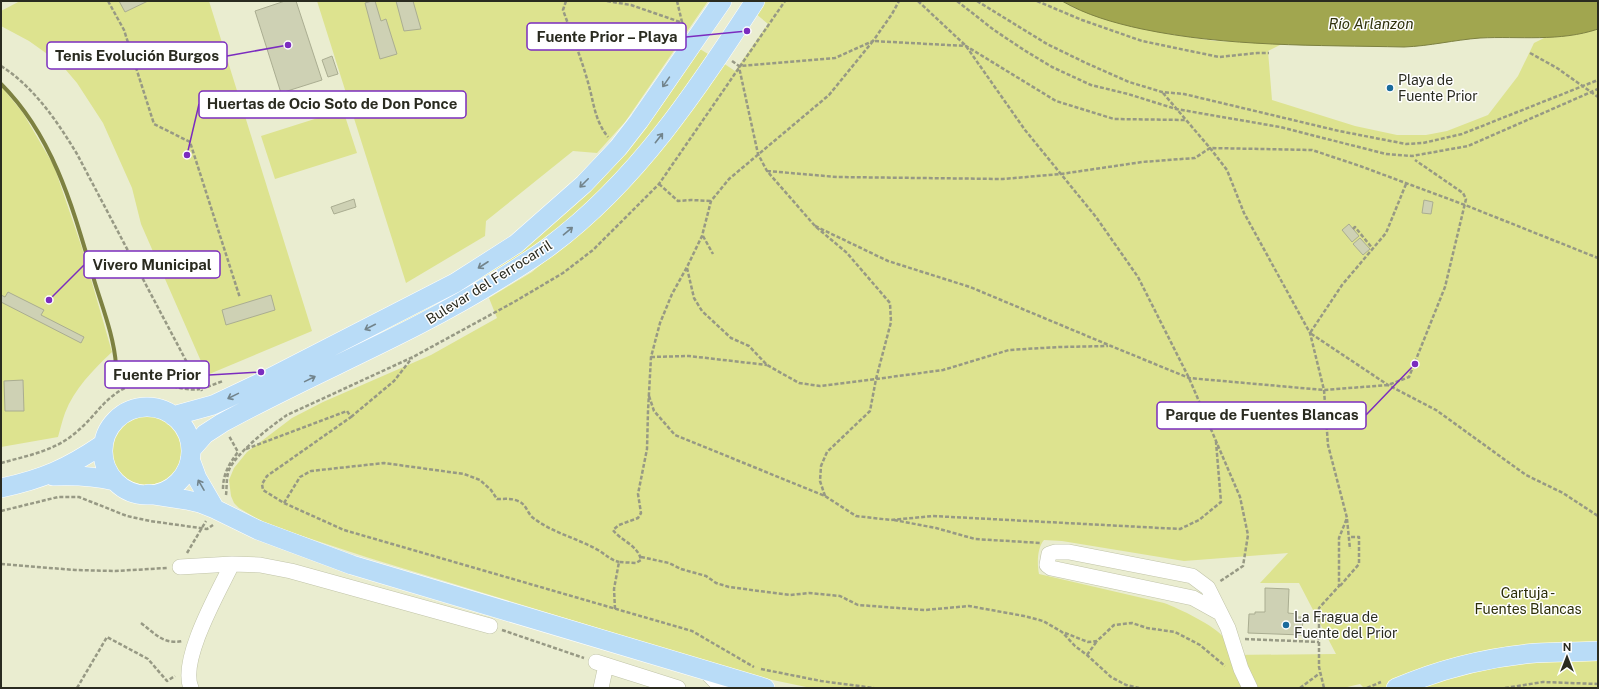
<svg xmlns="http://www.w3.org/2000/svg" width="1599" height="689" font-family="'Public Sans',sans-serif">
	<rect width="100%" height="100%" fill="#eaedd0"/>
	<path fill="#dde38f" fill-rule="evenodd" d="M 20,1 L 209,1 L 312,331 L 207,375 L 141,224 L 132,188 L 103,123 L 77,83 L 60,63 L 29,41 L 1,26 L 1,11 Z
		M 317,1 L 708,1 L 625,122 L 597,153 L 573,151 L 486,221 L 485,236 L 406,283 Z
		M 763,1 L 1062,1 L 1074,8 L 1168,34 L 1215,41 L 1282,44 L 1268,51 L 1272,100 L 1355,126 L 1397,135 L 1426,135 L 1447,131 L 1488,115 L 1518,76 L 1534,43 L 1544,38 L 1598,29 L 1598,688 L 1364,688 L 1360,684 L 1343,688 L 811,688 L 758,677 L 366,557 L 266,524 L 239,508 L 234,503 L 231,496 L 229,480 L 234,468 L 247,452 L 292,418 L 323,402 L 431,355 L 497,318 L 489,298 L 532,272 L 592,222 L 723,63 L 735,71 L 768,24 L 755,13 ZM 1044,540 L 1062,541 L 1184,561 L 1288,553 L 1260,583 L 1299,583 L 1336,654 L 1231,655 C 1229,650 1227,643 1224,638 C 1216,626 1178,608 1164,603 L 1039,574 C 1037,564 1037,548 1044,540 Z
		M 700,49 L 708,54 C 670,111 628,169 576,213 C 541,243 503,269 464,292 L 235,408 L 233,405 L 518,252 C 569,213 616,166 655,115 C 671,93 685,71 700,49 Z
		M 1,86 L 23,113 L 54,166 L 82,248 L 112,352 C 93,370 74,389 65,413 C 62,421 60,430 58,437 L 1,447 Z
		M 343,110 L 357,153 L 275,179 L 261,136 Z
		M112 450a35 35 0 1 1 70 0a35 35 0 1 1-70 0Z"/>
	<path fill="#a1a64f" stroke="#7d8141" d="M 1062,1 L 1598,1 L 1598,29 C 1560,42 1519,36 1480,38 C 1454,40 1430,46 1404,47 C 1316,45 1228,47 1142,29 C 1114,23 1086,15 1062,1 Z"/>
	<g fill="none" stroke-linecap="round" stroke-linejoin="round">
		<path stroke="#7d8141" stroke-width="4" d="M 1,84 C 55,138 74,212 95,283 C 103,309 114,337 116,365"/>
	</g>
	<path fill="#ced1b4" stroke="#aaad91" d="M 119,1 L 148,1 L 125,12 Z
		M 285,1 L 296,1 L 322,80 L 281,93 L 255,11 Z
		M 372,1 L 375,1 L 381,21 L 386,19 L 397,54 L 380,59 L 365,3 Z
		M 396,1 L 413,1 L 421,29 L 404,31 Z
		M 332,56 L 338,74 L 328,77 L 322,60 Z
		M 354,199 L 356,207 L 334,214 L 331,207 Z
		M 1424,200 L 1433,202 L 1431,214 L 1422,213 Z
		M 1349,224 L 1359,236 L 1352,242 L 1342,230 Z
		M 1360,238 L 1370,249 L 1363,255 L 1353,244 Z
		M 8,292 L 44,310 L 41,315 L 84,337 L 81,343 L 1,302 L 1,295 L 5,297 Z
		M 271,295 L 275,310 L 226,325 L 222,310 Z
		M 23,380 L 24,411 L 5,411 L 4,381 Z
		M 1265,588 L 1289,589 L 1288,613 L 1297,614 L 1297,617 L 1303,617 L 1302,635 L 1248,633 L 1249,614 L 1255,614 L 1255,612 L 1265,612 Z"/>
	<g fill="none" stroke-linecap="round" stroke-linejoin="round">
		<g stroke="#c1c4a8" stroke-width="16">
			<path id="minor" d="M 180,567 L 232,564 L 260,565 L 291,571 L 490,626
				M 1220,613 L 1193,598 L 1051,568 L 1047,565 L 1049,554 L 1055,552 L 1069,552 L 1192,576 L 1208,588 L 1228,628 L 1241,669 L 1250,688
				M 596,662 L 678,688
				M 703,669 L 722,688
				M 191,688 C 179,660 219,591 232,564
				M 601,688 L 606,665"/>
		</g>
		<g stroke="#fff" stroke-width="20">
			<path id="major" d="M103 451a44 44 0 1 1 88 0a44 44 0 1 1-88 0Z
				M 173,416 L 213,405 L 268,379 L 455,283 L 516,244 L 584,184 L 618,148 L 639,121 L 722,1
				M 191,450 L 205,434 L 222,423 C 313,373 410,335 498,280 C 516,269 534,258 550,246 C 637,181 697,90 755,1
				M 190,459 L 197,478 L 215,509
				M 53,476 C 75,475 94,476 115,481
				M 1,488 C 43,479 68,468 103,444
				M 148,494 L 187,500 L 200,503 L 215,509 L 258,530 L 352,565 L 765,688
				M 1396,688 C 1440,669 1489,657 1536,653 C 1557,652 1578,652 1598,651"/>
		</g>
		<path stroke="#979984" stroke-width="2.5" stroke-dasharray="4 2" stroke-linecap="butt" d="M 108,1 L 124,30 L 154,124 L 190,142 L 240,298
			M 566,1 L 563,10 C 572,35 582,60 589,86 C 594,104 595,121 608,137
			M 607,1 L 631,5 L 683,23
			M 677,1 L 682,22
			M 918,1 L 966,46 L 1025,130 L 1096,217 L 1138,277 L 1189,378 L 1240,497 L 1248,535 L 1243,566 L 1219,582
			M 957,1 L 994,30 L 1024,50 L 1052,67 L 1091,85 L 1128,94 L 1176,109 L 1280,127 L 1386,154 L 1412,156 L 1468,146 L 1598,89
			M 977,1 L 1047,44 L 1086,63 L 1129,82 L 1162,92 L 1184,94 L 1339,131 L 1406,144 L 1423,143 L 1462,134 L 1598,80
			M 1037,1 L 1082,20 L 1142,41 L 1219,57 L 1257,53 L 1269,53
			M 1530,53 L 1557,68 L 1598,97
			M 732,61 L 739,66 L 835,58 L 873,41 L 892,14 L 899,1
			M 1,66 C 34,87 57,121 77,154 L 202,391
			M 1163,93 L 1210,148 L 1227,170 L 1244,213 L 1310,333 L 1324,390 L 1328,445 L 1347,518 L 1339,538 L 1339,586 L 1319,608 L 1319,667 L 1324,688
			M 767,171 L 837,177 L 1003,179 L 1061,174 L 1142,162 L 1195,158 L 1210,148 L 1312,150 L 1360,166 L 1465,205 L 1598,258
			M 659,184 L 678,201 L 691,200 L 711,201
			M 1406,184 L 1386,233 L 1342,285 L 1310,333 L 1388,385 L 1436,410 L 1526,475 L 1563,493 L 1598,516
			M 815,226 L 888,261 L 970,287 L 1111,346 L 1189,378 L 1324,390 L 1388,385 L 1409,377 L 1445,287 L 1466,199 L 1463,193 L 1415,160
			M 1353,229 L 1355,227 L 1373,249
			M 703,236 L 713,254
			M 687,268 L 694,298 L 702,311 L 731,338 L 749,346 L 767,365 L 799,383 L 820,386 L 876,379 L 891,322 L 890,303 L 847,253 L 815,226 L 767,171 L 758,154 L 739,67
			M 651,357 L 689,356 L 767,365
			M 207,387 L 223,381
			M 649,396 L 654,411 L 675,435 L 825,496 L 856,516 L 891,520 L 933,516 L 1180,529 L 1199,520 L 1221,502 L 1216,442
			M 351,417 L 394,381 L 412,358
			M 246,449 L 347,411 L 351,417 L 267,476 L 262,484 L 263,490 L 284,503 L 344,530 L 692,631 L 754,667
			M 1,463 C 26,456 54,451 74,434 C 97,416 104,395 134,384 C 156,375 178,393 200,389
			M 223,489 C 223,474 229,464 238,452 L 229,436
			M 226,495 C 227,487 226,478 229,470 C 236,453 271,426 287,415 L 413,357 L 514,302 L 563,273 L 593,250 L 659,184 L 785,1
			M 825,496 L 820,481 L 821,466 L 827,452 L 870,411 L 876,379 L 943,370 L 1009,350 L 1059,347 L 1108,346
			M 284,503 L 300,477 L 311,471 L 384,463 L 464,474 L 480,480 L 491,490 L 497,499 C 504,499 512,498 518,501 C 526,504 527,512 532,517 C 552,533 577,538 598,550 C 606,555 611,560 619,562
			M 1,511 L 58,497 L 79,497 L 127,516 L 150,521 L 207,529 L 213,525
			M 1347,519 L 1350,549
			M 894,520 L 936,528 L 975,539 L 1041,543
			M 187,553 L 206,521
			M 641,557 L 669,563 L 681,569 L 706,576 L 716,583 L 729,587 L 790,595 L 809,593 L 840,596 L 858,605 L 925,610 L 969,606 L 1024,616 L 1043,621 L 1062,632 L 1075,646 L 1087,655 L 1111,677 L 1126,685 L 1139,688
			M 1,564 L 75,570 L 115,571 L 167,568
			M 1340,586 L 1359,564 L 1359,537 L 1350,537
			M 615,609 L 614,589 L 619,562 L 636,563 L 641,560 C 638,545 621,541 613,530 L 619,525 L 638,518 L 641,513 L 638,494 L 647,449 L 648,411 L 651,357 L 660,323 L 672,294 L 687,267 L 702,236 L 711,201 L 729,179 L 829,95 L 873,41 L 966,46 L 1056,101 L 1114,119 L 1185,120
			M 141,623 C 154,633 164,645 182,641
			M 502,630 L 584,658
			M 1065,633 L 1088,642 L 1097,641 L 1114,625 L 1132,623 L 1147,628 L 1175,632 L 1200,645 L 1225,666
			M 1245,639 L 1319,642
			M 1087,655 L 1097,641
			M 761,669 L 821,681 L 874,688
			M 77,688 L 107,637 L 148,659 L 167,681 L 175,676
			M 1300,688 L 1320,673
			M 1367,688 L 1381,682
			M 1505,688 L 1543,682 L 1598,684"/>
		<use href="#minor" stroke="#fff" stroke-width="15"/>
		<use href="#major" stroke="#b9dcf7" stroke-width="19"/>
	</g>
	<defs><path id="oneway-shaft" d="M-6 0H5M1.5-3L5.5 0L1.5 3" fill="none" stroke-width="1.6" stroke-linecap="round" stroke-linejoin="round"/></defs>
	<g stroke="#72848c">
		<use href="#oneway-shaft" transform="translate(666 82) rotate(125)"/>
		<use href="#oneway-shaft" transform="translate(659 138) rotate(-52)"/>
		<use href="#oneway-shaft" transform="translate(584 183) rotate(135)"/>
		<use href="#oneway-shaft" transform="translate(568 231) rotate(-40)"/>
		<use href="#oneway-shaft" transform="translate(483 265) rotate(147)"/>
		<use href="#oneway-shaft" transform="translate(370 327) rotate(153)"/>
		<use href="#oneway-shaft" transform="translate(310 379) rotate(-26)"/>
		<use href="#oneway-shaft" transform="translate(233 396) rotate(154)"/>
		<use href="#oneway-shaft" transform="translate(201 485) rotate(-120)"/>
	</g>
	<g fill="#1a6b9c" stroke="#fff" stroke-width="1.5">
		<circle cx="1390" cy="88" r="4"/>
		<circle cx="1286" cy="625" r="4"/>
	</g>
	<g text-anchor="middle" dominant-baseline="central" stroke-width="3" stroke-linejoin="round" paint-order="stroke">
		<g font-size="14" fill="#2a2b20" stroke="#fff" text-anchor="start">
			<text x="1398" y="80">Playa de<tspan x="1398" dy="16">Fuente Prior</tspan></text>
			<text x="1294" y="617">La Fragua de<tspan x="1294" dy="16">Fuente del Prior</tspan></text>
		</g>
		<g font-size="14" fill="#2a2b20" stroke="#fff">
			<text transform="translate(489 282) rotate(-32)">Bulevar del Ferrocarril</text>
		</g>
		<g font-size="14" fill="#2c2e07" stroke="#fff">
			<text x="1528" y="593">Cartuja -<tspan x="1528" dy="16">Fuentes Blancas</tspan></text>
		</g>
		<g font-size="15" font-style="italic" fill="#31330d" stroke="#fff">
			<text x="1371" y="23">Río Arlanzon</text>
		</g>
	</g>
	<path fill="none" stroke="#7b2cbf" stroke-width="1.5" d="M747 31L686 37M288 45L227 56M187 155L199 104M49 300L84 265M261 372L209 375M1415 364L1366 415"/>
	<g fill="#7b2cbf" stroke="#fff" stroke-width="1.5">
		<circle cx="747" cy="31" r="4"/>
		<circle cx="288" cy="45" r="4"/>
		<circle cx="187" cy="155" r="4"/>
		<circle cx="49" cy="300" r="4"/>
		<circle cx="261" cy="372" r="4"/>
		<circle cx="1415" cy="364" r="4"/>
	</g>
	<g fill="#fff" stroke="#7b2cbf" stroke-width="1.5">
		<rect x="527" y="23" width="159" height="27" rx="4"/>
		<rect x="47" y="42" width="180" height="27" rx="4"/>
		<rect x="199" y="91" width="267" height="27" rx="4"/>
		<rect x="84" y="251" width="136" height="27" rx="4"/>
		<rect x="105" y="361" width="104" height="27" rx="4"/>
		<rect x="1157" y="402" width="209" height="27" rx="4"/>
	</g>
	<g font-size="15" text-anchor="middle" font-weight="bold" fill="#2a2b20">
		<text x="607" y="42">Fuente Prior – Playa</text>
		<text x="137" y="61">Tenis Evolución Burgos</text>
		<text x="332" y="109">Huertas de Ocio Soto de Don Ponce</text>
		<text x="152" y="270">Vivero Municipal</text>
		<text x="157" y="380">Fuente Prior</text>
		<text x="1262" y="420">Parque de Fuentes Blancas</text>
	</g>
	<rect width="1599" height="689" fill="none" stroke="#2a2b20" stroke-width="4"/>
	<g transform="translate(1567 657)" stroke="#ffffff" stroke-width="3" paint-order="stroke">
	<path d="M0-3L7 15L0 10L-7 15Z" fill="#2a2b20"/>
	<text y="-6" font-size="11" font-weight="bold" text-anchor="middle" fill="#2a2b20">N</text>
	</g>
</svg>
